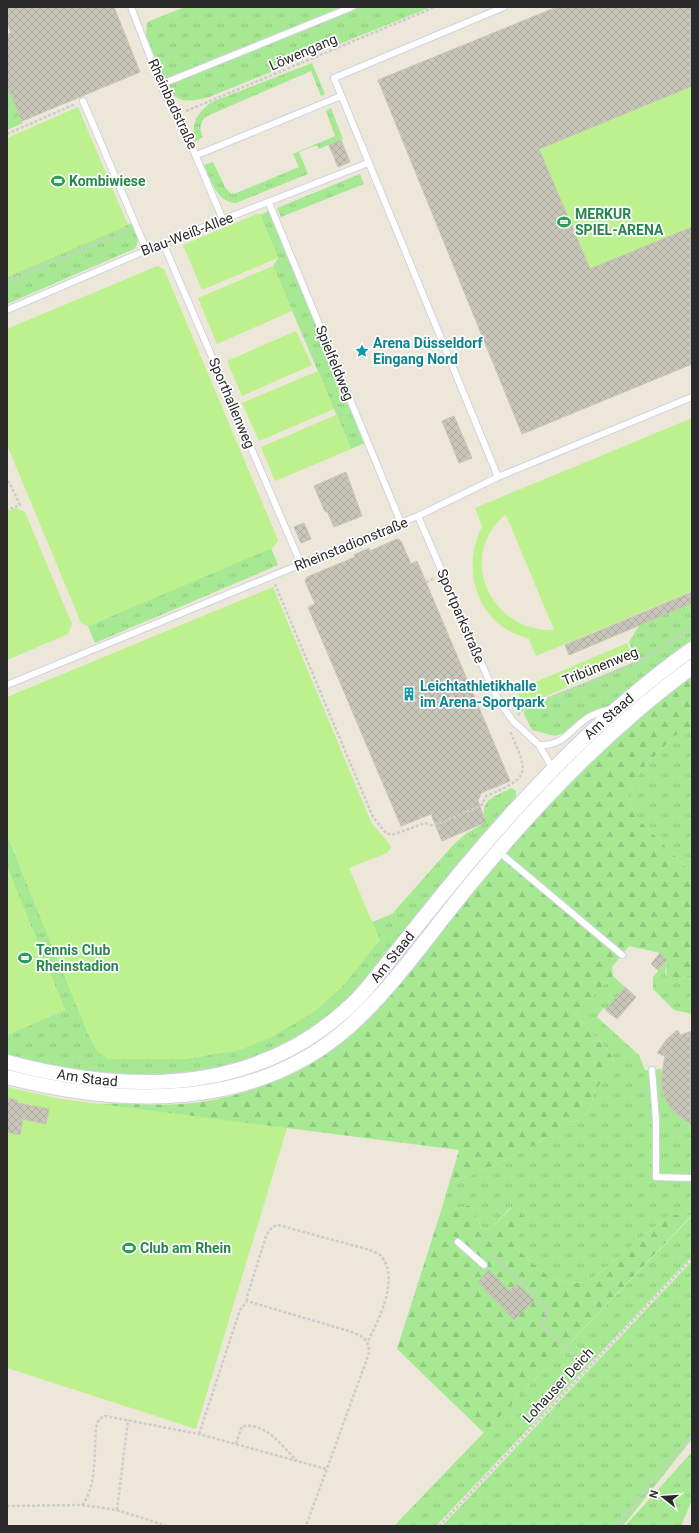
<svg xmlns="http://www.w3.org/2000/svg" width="699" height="1533" font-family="Roboto,sans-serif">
	<defs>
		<pattern id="grass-tufts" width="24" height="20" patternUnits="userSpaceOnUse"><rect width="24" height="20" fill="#a6e992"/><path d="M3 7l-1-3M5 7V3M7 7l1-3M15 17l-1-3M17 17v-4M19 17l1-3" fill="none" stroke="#8fc87e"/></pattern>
		<pattern id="forest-firs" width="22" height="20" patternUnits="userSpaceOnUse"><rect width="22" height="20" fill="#a6e992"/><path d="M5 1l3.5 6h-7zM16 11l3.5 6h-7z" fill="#8fc87e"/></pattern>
		<pattern id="building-cross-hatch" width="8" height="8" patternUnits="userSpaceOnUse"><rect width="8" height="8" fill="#c8c5b9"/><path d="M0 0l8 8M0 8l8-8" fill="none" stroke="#aca99f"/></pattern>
	</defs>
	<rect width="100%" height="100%" fill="#ede7da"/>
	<path fill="url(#grass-tufts)" d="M 185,7 L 431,7 L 209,97 C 198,100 183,104 173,95 C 164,86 152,48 146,35 L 147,22 Z
		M 312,63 L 325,94 L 321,96 L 311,71 L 207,116 C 200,121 199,129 203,137 L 195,142 C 191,123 196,113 212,102 Z
		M 7,85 L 23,123 L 7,130 Z
		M 331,108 L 343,139 L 319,149 L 317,145 L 299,152 L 308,174 L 236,203 C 217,203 211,180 204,165 L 213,162 L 225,187 L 230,193 L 234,194 L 299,167 L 293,154 L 335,136 L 326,111 Z
		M 360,174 L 364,184 L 281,217 L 277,208 Z
		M 270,210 L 365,443 L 351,449 L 273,266 L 278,258 L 260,215 Z
		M 132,223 C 135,232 142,241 134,249 L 7,304 L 7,277 Z
		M 271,548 L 278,565 L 95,643 L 88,626 Z
		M 692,601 L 692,643 L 618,703 L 590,712 L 569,731 L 555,736 L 532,730 L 524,714 L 525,707 L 637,661 L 629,642 L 640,624 Z
		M 692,729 L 692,873 L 634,815 L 630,798 L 633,783 L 641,770 L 674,736 Z
		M 511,788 L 516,791 L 516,799 L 346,1003 L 298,1042 L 204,1074 L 120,1077 L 7,1058 L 7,1035 L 65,1010 L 7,867 L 7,835 L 90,1038 L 109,1059 L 183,1059 L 239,1050 L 275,1035 L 380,940 L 372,922 L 392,914 L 454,844 L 467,833 L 486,822 C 478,800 494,797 511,788 Z
		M 667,960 L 665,975 L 679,981 L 692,973 L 692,1014 L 674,1010 L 653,989 L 653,977 Z
		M 613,976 L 636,997 L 617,1019 L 603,1008 L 597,1017 L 639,1055 L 645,1070 L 662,1069 C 660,1093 669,1114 692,1124 L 692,1215 L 669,1215 L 588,1282 C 551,1286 539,1269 514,1246 L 511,1207 L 490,1230 L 482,1228 L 470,1205 L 440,1214 L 449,1184 L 497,1164 L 538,1143 L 566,1122 L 578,1121 L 591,1108 L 593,1094 L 614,1062 L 612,1056 L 575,1014 Z
		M 692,1216 L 692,1256 L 436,1526 L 394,1526 Z
		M 692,1261 L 692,1439 L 623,1526 L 442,1526 Z
		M 692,1452 L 692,1500 L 681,1526 L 625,1526 Z"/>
	<path fill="url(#forest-firs)" d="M 692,676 L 692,729 L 674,736 L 641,770 L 633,783 L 630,798 L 634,815 L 692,873 L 692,973 C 683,977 676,986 666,980 L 667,960 L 660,953 L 629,946 L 612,967 L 613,976 L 575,1014 L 612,1056 L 614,1063 L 593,1094 L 591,1108 L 578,1121 L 566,1122 L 538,1143 L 497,1164 L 449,1184 L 459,1150 L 287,1128 L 273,1159 L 97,1104 C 124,1102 151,1106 178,1104 C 215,1103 255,1090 289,1075 C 345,1050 385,1001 422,954 C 457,912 490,867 527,827 C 578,771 633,722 692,676 Z
		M 470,1205 L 482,1228 L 490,1230 L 512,1207 L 528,1221 L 514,1246 C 539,1269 551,1286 588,1282 L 669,1215 L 692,1215 L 484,1433 L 397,1349 L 440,1214 Z"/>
	<path fill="#bcf18d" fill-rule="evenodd" d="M 557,7 L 692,7 L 692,364 L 522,434 L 378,80 Z
		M 78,107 L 128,225 L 7,277 L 7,138 Z
		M 259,213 L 278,258 L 202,290 L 183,245 Z
		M 157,266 L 164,269 L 278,540 L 274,547 L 88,626 L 81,623 L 7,445 L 7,329 Z
		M 273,266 L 292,311 L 217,344 L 198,298 Z
		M 296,331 L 312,365 L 242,396 L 227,361 Z
		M 318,371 L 334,409 L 259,441 L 242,403 Z
		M 336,415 L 351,449 L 275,481 L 261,447 Z
		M 692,418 L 692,591 L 536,656 L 529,639 C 523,636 517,635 511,632 C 473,612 463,563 482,527 L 475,508 ZM 505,515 L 506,515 L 554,630 C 492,633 455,557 505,515 Z
		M 16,508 L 25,512 L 72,624 L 68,634 L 7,660 L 7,512 Z
		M 273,587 L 371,822 C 378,832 386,837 391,848 L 387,853 L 349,868 L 380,940 L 343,986 L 314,1012 L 275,1035 L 239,1050 L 183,1059 L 109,1059 L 97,1051 L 90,1038 L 7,835 L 7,697 Z
		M 627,643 L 634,659 L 523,706 L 517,690 Z
		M 7,867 L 65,1010 L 7,1035 Z
		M 7,1087 L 61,1099 L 287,1128 L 196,1429 L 7,1368 Z"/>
	<path fill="url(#building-cross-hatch)" stroke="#c9c4b4" d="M 7,7 L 114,7 L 140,72 L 22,121 L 7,85 L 7,34 L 11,33 L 7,22 Z
		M 557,7 L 692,7 L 692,86 L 539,149 L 590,269 L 692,227 L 692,364 L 522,434 L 378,80 Z
		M 341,140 L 350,162 L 338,167 L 329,145 Z
		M 454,416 L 472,458 L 459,463 L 442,421 Z
		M 346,472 L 362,516 L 334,527 L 327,511 L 325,512 L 314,486 Z
		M 304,523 L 311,539 L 301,543 L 294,527 Z
		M 397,539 L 401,541 L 411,564 L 417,561 L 510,781 L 481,793 L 478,801 L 486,822 L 442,841 L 431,814 L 401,826 L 308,607 L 315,604 L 305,581 L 307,577 L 355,557 L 354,555 L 369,548 L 370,551 Z
		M 692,592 L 692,603 L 569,655 L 565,645 Z
		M 660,953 L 667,960 L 658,970 L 651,964 Z
		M 625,987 L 636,997 L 617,1019 L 606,1010 Z
		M 677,1030 L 681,1035 L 692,1031 L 692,1125 L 675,1113 L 668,1104 L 663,1093 L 661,1080 L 665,1056 L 657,1053 L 666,1040 Z
		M 7,1098 L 17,1100 L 17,1103 L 49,1109 L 46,1124 L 23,1119 L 20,1135 L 7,1132 Z
		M 489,1270 L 509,1291 L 517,1284 L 534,1300 L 514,1320 L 478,1282 Z"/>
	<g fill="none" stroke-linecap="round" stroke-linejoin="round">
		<g stroke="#d0d1e4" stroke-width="8">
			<path id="service" d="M 131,7 L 165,95 L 178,114 L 223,220
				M 162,84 L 352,7
				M 83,101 L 146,249
				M 197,155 L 341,96
				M 269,203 L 401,523
				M 163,243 L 301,564
				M 7,310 L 163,243 L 368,163
				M 498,477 L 334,78 L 504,7
				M 418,516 L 490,683 L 501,704 L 513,721 L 539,745 L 553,769
				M 7,685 L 418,516 L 498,477 L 692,397
				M 539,745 C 564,746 568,731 586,719 C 594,713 602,711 612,709
				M 498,851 L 622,955
				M 652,1070 L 656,1120 L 656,1177 L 692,1178
				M 458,1242 L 484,1265"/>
		</g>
		<g stroke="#d0d1e4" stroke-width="16">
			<g id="tertiary">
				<path id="s1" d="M 7,1062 C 126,1094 253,1096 349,1007 C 364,994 376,977 389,961 C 414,930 439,898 465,867 C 532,787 606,710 692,649"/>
				<path d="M 7,1077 C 123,1107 256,1111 351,1025 C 395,985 430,933 468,887 C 534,806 607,729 692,667"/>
			</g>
		</g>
		<path stroke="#ccc" stroke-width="2.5" stroke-dasharray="3 2" stroke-linecap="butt" d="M 186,111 L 435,7
			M 7,134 L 75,104
			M 7,281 L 129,230
			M 7,483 L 9,482 L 20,505 L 7,510
			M 426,582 L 435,578
			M 275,584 L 373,817 L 386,833 L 392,835 L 425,823 L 434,826 L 482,805 L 486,796 C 532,777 528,773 510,731
			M 518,715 L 525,707 C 581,684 647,666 692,625
			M 493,1255 L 547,1307 L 545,1318 L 541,1324 L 587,1369
			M 247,1301 L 247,1297 L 266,1236 L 272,1227 L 278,1225 L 370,1250 C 373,1252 379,1253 381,1256 C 400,1278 379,1319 368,1341
			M 199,1434 L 240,1310 L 247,1301 L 349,1331 C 362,1336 372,1340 368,1356 L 306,1526
			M 236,1444 L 242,1426 C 267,1423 280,1444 297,1461
			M 82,1505 C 97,1488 94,1450 96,1428 L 99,1419 L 105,1416 L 199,1434 L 326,1469
			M 7,1506 L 82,1505 L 117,1510 L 167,1526
			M 117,1510 L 128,1420
			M 439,1526 L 692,1258
			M 615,1526 L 692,1435"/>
		<use href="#service" stroke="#fff" stroke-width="6"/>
		<use href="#tertiary" stroke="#fff" stroke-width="14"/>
	</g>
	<defs>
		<g id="stadium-bare" transform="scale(1.08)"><path d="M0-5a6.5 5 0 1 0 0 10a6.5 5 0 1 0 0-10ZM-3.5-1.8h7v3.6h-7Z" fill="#2e9e5b" stroke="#fff" stroke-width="2.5" paint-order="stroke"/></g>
		<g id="sight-bare" transform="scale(1.08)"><path d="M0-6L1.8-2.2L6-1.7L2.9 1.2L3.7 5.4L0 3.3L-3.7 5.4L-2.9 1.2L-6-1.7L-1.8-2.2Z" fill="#0f9aa8" stroke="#fff" stroke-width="2.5" paint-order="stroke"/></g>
		<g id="building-bare" transform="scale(1.08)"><path d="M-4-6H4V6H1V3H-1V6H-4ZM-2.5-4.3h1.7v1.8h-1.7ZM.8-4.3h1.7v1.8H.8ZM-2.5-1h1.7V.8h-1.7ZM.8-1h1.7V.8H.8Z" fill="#0f9aa8" stroke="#fff" stroke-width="2.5" paint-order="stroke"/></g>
	</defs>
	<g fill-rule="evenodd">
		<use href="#stadium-bare" x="58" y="181"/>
		<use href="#stadium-bare" x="564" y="222"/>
		<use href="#sight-bare" x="362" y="351"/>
		<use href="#building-bare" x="409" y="694"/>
		<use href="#stadium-bare" x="25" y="958"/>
		<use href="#stadium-bare" x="129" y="1248"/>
	</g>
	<g text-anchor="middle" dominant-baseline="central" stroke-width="3.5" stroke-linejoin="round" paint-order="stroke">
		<g font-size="14" fill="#2a2a2a" stroke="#fff">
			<text transform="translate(303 52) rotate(-23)">Löwengang</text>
			<text transform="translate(173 104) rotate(65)">Rheinbadstraße</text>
			<text transform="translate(187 234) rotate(-21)">Blau-Weiß-Allee</text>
			<text transform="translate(335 363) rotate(68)">Spielfeldweg</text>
			<text transform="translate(232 403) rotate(67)">Sporthallenweg</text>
			<text transform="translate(351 544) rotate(-22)">Rheinstadionstraße</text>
			<text transform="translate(461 616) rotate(67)">Sportparkstraße</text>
			<text transform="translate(600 666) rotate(-22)">Tribünenweg</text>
			<text stroke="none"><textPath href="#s1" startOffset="753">Am Staad</textPath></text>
			<text stroke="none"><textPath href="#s1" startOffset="429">Am Staad</textPath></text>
			<text stroke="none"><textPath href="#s1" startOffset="82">Am Staad</textPath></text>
			<text transform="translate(558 1385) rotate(-47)">Lohauser Deich</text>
		</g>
		<g font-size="14" font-weight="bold" fill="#27864d" stroke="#fff" text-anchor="start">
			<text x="69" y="181">Kombiwiese</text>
			<text x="575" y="214">MERKUR<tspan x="575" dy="16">SPIEL-ARENA</tspan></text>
			<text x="36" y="950">Tennis Club<tspan x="36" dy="16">Rheinstadion</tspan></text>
			<text x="140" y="1248">Club am Rhein</text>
		</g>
		<g font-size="14" font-weight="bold" fill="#0d838f" stroke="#fff" text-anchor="start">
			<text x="373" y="343">Arena Düsseldorf<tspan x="373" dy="16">Eingang Nord</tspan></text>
			<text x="420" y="686">Leichtathletikhalle<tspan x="420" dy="16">im Arena-Sportpark</tspan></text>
		</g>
	</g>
	<rect width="699" height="1533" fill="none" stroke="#2a2a2a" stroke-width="16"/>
	<g transform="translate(663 1497) rotate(287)" stroke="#ffffff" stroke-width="3" paint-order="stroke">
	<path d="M0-3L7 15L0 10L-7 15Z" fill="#2a2a2a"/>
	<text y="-6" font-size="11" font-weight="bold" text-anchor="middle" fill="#2a2a2a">N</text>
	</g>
</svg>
